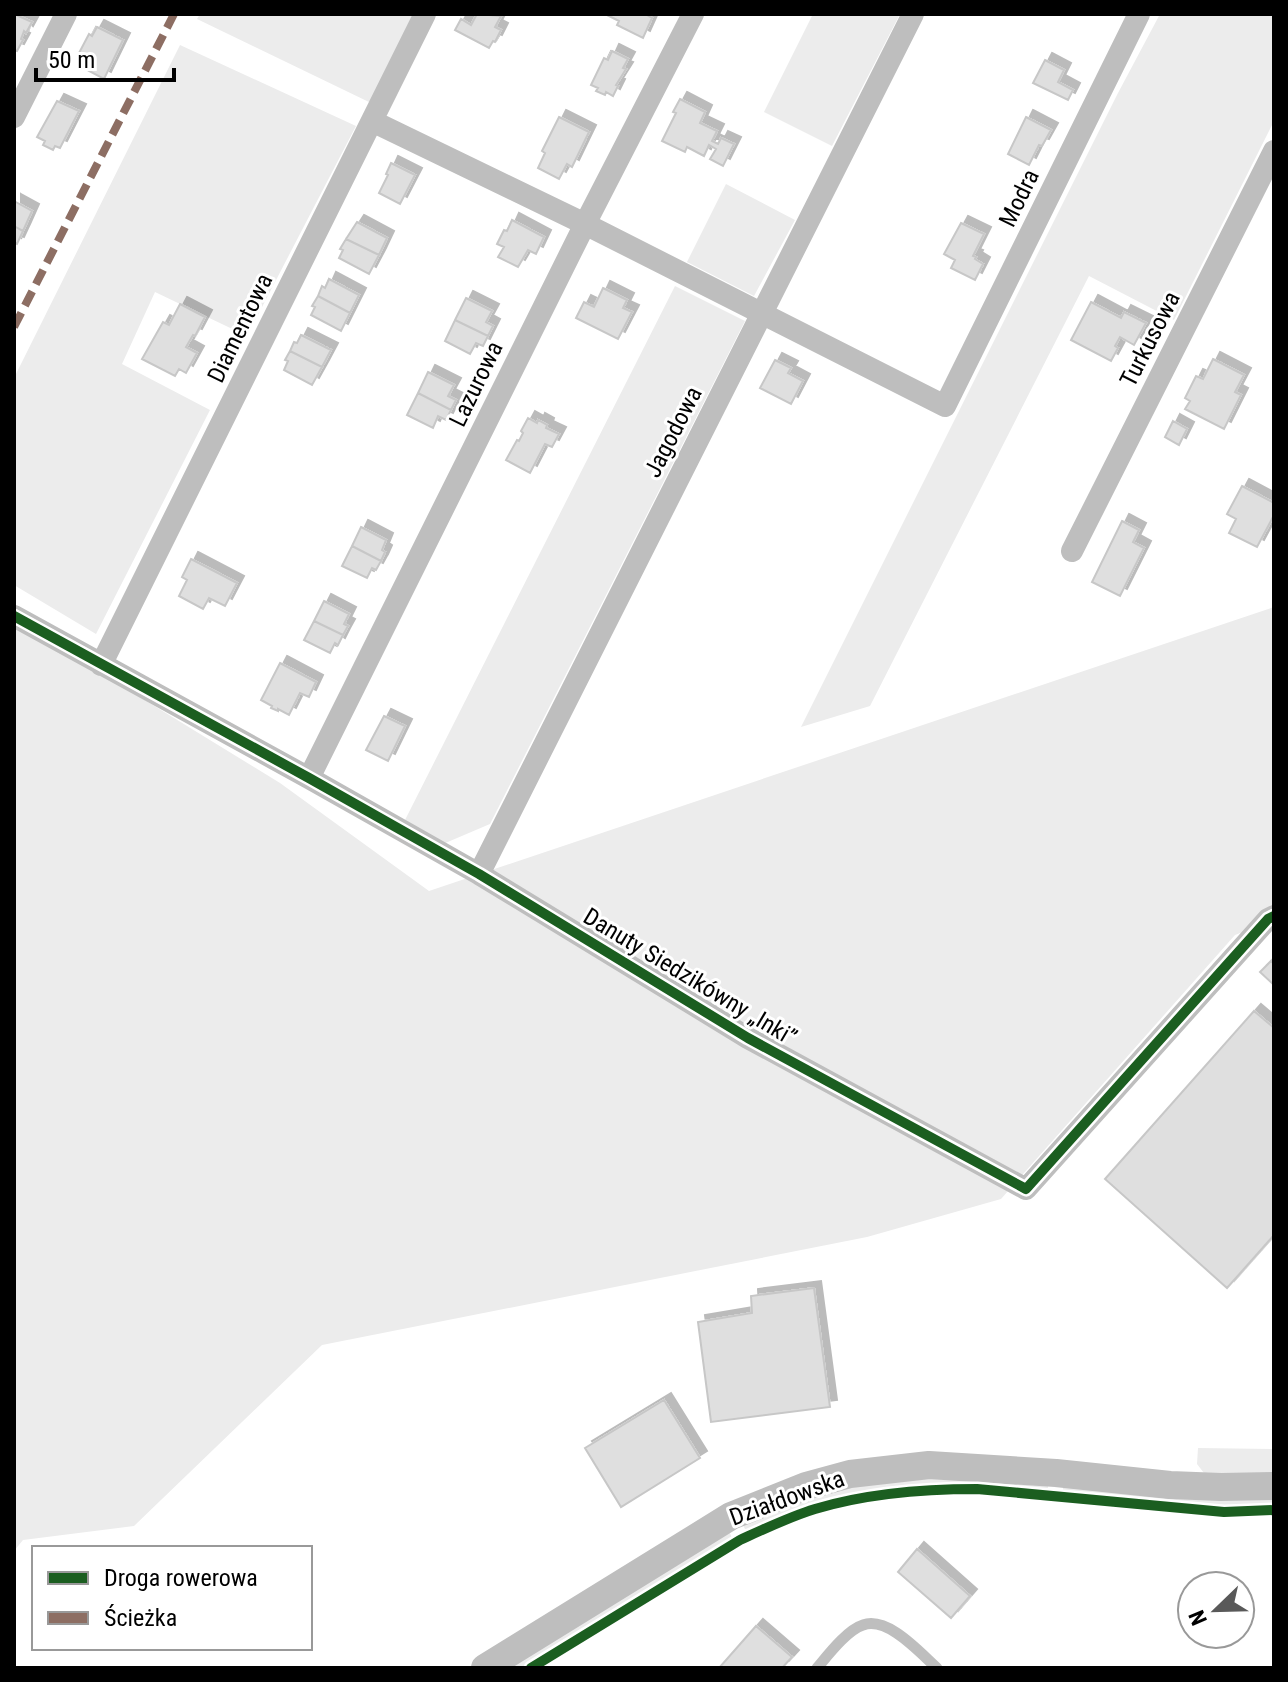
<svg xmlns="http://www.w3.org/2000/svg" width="1288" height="1682" font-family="'Roboto Condensed',sans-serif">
	<defs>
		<filter id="shadow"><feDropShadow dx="7" dy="-7" stdDeviation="0" flood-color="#0004"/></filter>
	</defs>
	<rect width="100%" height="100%" fill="#fff"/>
	<path fill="#ececec" d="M 200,14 L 414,14 L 371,103 L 197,19 Z
		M 813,14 L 900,14 L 832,146 L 764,112 Z
		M 1160,14 L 1274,14 L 1274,121 L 1174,320 L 1089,276 L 870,706 L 801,727 L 1118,93 Z
		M 180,45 L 356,126 L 247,336 L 155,292 L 122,364 L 210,410 L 96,634 L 14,585 L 14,378 Z
		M 726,184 L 795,220 L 754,296 L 687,262 Z
		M 675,286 L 745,321 L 490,824 L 443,844 L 404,822 Z
		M 1274,607 L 1274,920 L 1235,935 L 1001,1199 L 867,1237 L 322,1345 L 134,1526 L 23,1540 L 14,1551 L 14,625 L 99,672 L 280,783 L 429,891 Z
		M 1198,1448 L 1274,1449 L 1274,1474 L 1207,1477 L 1197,1464 Z
		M 909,1475 L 1048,1482 L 1048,1488 L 1045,1491 C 937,1476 847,1485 747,1530 L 745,1529 L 742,1523 L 808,1495 Z
		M 1063,1484 L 1274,1496 L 1274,1504 C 1204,1510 1133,1498 1063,1492 Z
		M 728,1529 L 732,1538 L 521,1668 L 514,1668 L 512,1664 Z"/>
	<path fill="#dfdfdf" stroke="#c7c7c7" stroke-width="2" filter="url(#shadow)" d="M 14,14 L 32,22 L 26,33 L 24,31 L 21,39 L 23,40 L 17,51 L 14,50 Z
		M 477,14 L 501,16 L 495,27 L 501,30 L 495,42 L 493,41 L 489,48 L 455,30 L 461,19 L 471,25 Z
		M 605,14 L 645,14 L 652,18 L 643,38 L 617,25 L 619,21 Z
		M 97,27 L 123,40 L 104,79 L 78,65 L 83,55 L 79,53 L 89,34 L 92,36 Z
		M 612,51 L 628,59 L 623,68 L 626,69 L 616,85 L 618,86 L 613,96 L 606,92 L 605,95 L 596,91 L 598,88 L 591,85 L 604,58 L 608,60 Z
		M 1045,60 L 1064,70 L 1058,82 L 1073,90 L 1068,100 L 1033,83 Z
		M 680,99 L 705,112 L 700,123 L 717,131 L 712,141 L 718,144 L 721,138 L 734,144 L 723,166 L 710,159 L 716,149 L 709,145 L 704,156 L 687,147 L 685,152 L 662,141 L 676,113 L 673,112 Z
		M 57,101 L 79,111 L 60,148 L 55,146 L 53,150 L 43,145 L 45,141 L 37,137 Z
		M 559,117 L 589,132 L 572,167 L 567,164 L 559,179 L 538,168 L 545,153 L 542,151 Z
		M 1026,117 L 1051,130 L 1042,146 L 1039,145 L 1029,165 L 1008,154 Z
		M 391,163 L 415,175 L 400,204 L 379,193 L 388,175 L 386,174 Z
		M 14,201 L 32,211 L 23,231 L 14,226 Z
		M 512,220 L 544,237 L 536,254 L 528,250 L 518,267 L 498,257 L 504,247 L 497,244 L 504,230 L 507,231 Z
		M 357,222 L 387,238 L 379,255 L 346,239 Z
		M 961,223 L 984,234 L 973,256 L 976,257 L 975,259 L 983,264 L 975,280 L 951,268 L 955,260 L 944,254 Z
		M 14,226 L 23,231 L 17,244 L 15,243 L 14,246 Z
		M 346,239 L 379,255 L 369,274 L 339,258 L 343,250 L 340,249 Z
		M 329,279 L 359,295 L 350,313 L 318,296 L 322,286 L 325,288 Z
		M 603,288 L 627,300 L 623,308 L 632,312 L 618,339 L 576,318 L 584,302 L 594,307 Z
		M 318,296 L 350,313 L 341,331 L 311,315 L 315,307 L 312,306 Z
		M 466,298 L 492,311 L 486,322 L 493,326 L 488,336 L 455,320 Z
		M 1091,302 L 1121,318 L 1124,312 L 1146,323 L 1134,345 L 1120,337 L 1115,346 L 1118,348 L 1111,361 L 1071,340 Z
		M 180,304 L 205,317 L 195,336 L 193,335 L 186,347 L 197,353 L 186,373 L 179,369 L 175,376 L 142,359 L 163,322 L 169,325 Z
		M 455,320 L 488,336 L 483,346 L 476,343 L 470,354 L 445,341 Z
		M 301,335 L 331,350 L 322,367 L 290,351 L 294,342 L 297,343 Z
		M 290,351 L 322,367 L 312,385 L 284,370 L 288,361 L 285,360 Z
		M 1213,359 L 1244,375 L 1235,392 L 1241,395 L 1224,429 L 1185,409 L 1190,401 L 1185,398 L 1196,376 L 1203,379 Z
		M 775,360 L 791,368 L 788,373 L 803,381 L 791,404 L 760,388 Z
		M 428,372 L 454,385 L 448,396 L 456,400 L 451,410 L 418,393 Z
		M 418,393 L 451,410 L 446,420 L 438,416 L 433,428 L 407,415 Z
		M 528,418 L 537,423 L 538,420 L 547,425 L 546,428 L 559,434 L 552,447 L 545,444 L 530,473 L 506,460 L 517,440 L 519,441 L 523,433 L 521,431 Z
		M 1173,421 L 1187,429 L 1179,445 L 1165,437 Z
		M 1242,486 L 1274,503 L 1274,515 L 1257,547 L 1229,533 L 1236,519 L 1227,514 Z
		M 1122,521 L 1139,530 L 1133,542 L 1144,548 L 1120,596 L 1092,582 Z
		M 361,527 L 386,540 L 382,550 L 385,552 L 381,561 L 352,546 Z
		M 352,546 L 381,561 L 376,570 L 372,568 L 367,578 L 342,566 Z
		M 191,559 L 237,583 L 225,606 L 209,598 L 203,609 L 179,596 L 187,580 L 182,577 Z
		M 324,601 L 349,614 L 344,624 L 348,626 L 343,635 L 314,621 Z
		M 314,621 L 343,635 L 338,645 L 335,643 L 330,653 L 304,640 Z
		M 280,663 L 316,682 L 309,697 L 300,693 L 289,715 L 278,709 L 278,711 L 271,708 L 272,706 L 261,700 Z
		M 384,716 L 405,726 L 388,761 L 366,750 Z
		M 1271,961 L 1274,964 L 1274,985 L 1260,972 Z
		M 1254,1011 L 1274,1028 L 1274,1235 L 1227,1288 L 1105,1179 Z
		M 814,1288 L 830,1407 L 711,1422 L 698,1322 L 752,1313 L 751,1296 Z
		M 664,1400 L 700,1458 L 621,1507 L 585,1448 Z
		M 917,1549 L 970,1596 L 951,1618 L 898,1572 Z
		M 756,1626 L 792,1657 L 782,1668 L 719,1668 Z"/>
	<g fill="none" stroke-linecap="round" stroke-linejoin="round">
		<path stroke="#bebebe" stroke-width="11" d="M 817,1668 C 828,1655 847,1630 863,1625 C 888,1616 920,1653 937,1668"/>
		<path stroke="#bebebe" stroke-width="22" d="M 14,117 L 66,14
			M 372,121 L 585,224 L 945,406 L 1139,14
			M 1072,551 L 1274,151
			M 14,616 L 309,778 L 479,874 L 748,1038 L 1026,1189 L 1268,919 L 1274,916
			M 101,665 L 425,14
			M 309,778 L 585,224 L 693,14
			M 479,874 L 913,14"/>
		<path stroke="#bebebe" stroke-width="28" d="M 485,1668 L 731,1516 L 806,1486 L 850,1474 L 929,1465 L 1056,1473 L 1170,1485 L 1221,1487 L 1274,1486"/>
		<path stroke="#8d6e63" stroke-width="8" stroke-dasharray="16 8" stroke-linecap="butt" d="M 14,327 L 174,14"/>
		<g stroke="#fff" stroke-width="15">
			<path id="cycleway" d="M 14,616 L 309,778 L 479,874 L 748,1038 L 1026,1189 L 1268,919 L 1274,916
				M 531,1668 L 740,1540 C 764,1529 789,1517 815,1509 C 868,1493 922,1489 977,1489 L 1224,1512 L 1274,1510"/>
		</g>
		<use href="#cycleway" stroke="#1b5e20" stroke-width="10"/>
	</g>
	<g text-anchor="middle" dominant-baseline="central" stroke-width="6" stroke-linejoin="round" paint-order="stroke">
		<g font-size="24" fill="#000" stroke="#fff">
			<text transform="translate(1019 198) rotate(-64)">Modra</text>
			<text transform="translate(240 328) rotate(-64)">Diamentowa</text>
			<text transform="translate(1150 339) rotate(-63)">Turkusowa</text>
			<text transform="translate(476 384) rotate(-64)">Lazurowa</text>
			<text transform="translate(673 432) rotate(-63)">Jagodowa</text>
			<text transform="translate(690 977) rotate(31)">Danuty Siedzikówny „Inki”</text>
			<text transform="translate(787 1498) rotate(-20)">Działdowska</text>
		</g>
	</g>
	<rect width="1288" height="1682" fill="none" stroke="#000000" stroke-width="32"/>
	<rect x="32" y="1546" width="280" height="104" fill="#ffffff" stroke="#999999" stroke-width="2"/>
	<rect x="48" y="1572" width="40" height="12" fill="#1b5e20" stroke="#999999" stroke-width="2"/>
	<text x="104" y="1586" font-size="24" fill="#000000">Droga rowerowa</text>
	<rect x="48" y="1612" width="40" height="12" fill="#8d6e63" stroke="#999999" stroke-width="2"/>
	<text x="104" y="1626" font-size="24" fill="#000000">Ścieżka</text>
	<g transform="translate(1216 1610) rotate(247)"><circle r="38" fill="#ffffff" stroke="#999999" stroke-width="2"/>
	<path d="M0-6L14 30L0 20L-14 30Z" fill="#595959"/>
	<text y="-12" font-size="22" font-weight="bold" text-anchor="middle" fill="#000000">N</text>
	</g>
	<path d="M36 68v12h138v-12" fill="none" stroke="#000000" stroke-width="4"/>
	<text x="48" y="68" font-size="24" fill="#000000" stroke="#ffffff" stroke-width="6" paint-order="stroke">50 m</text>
</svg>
